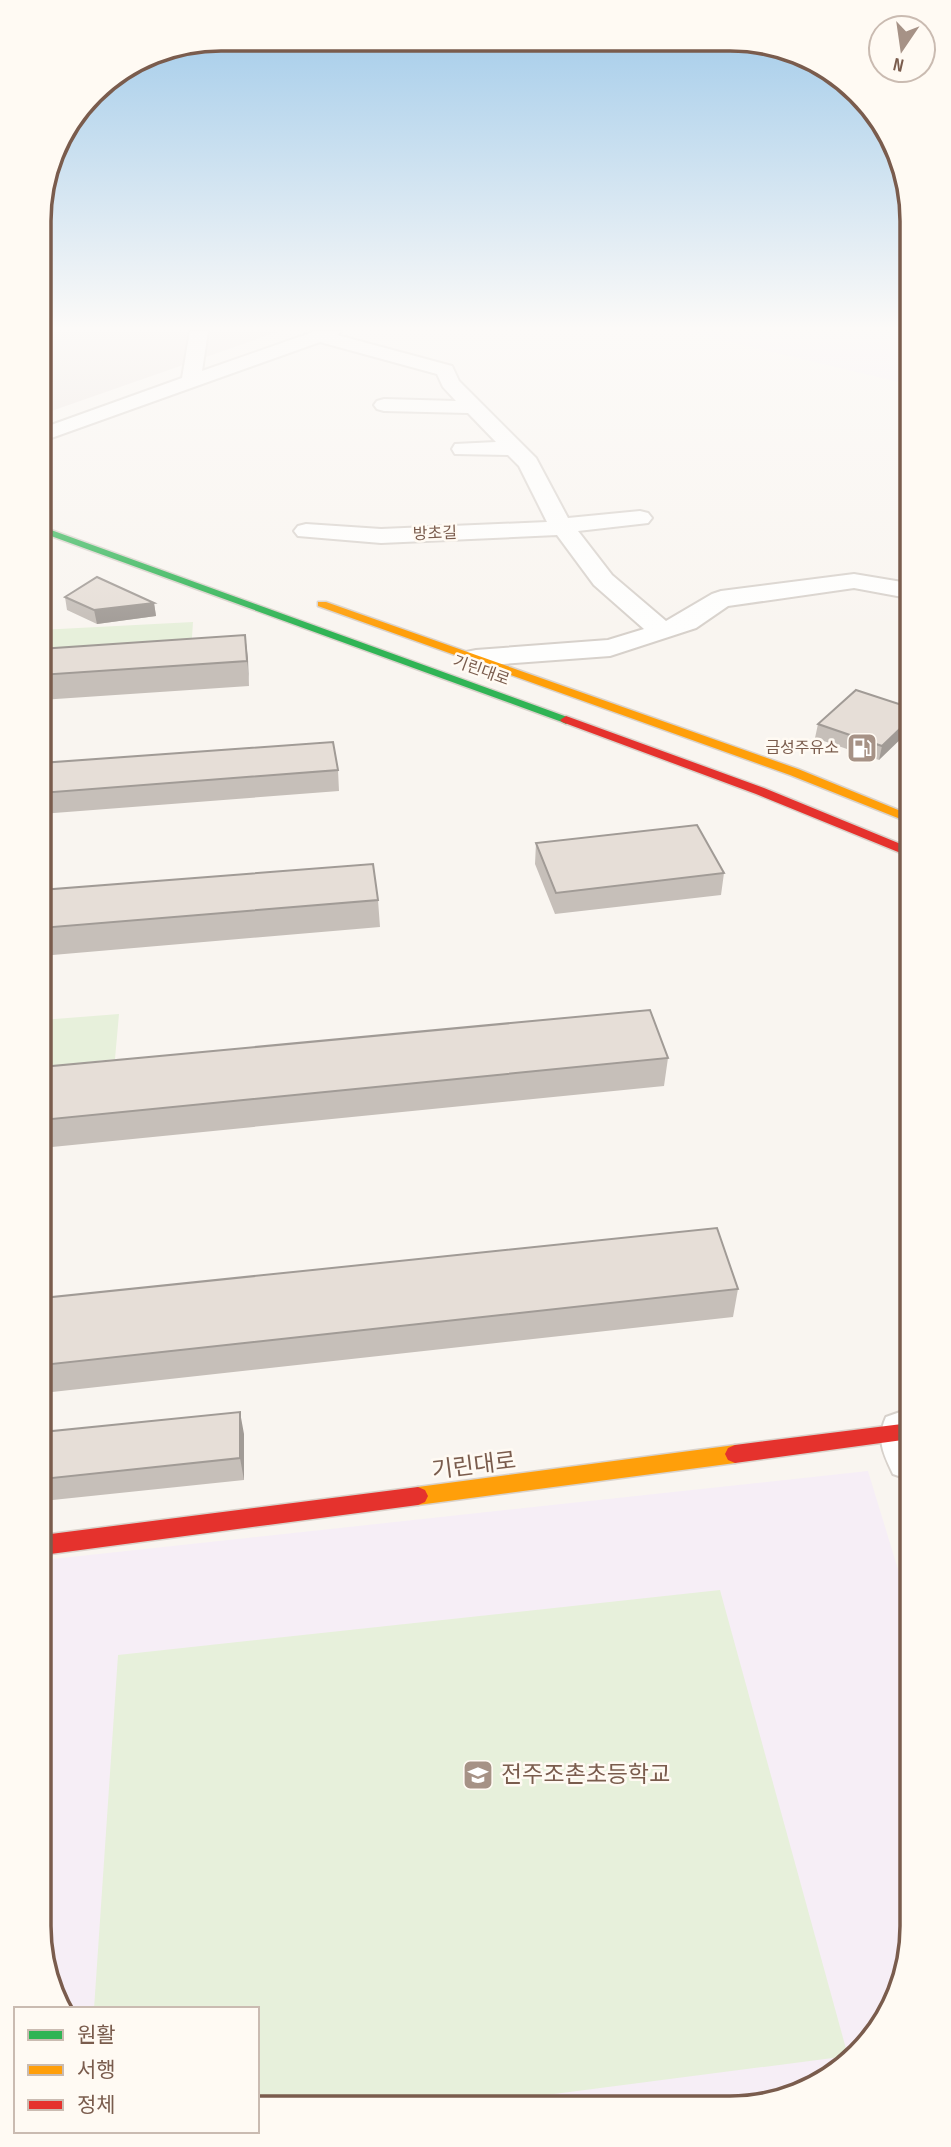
<svg xmlns="http://www.w3.org/2000/svg" width="951" height="2147" font-family="'Sofia Sans Condensed','Noto Sans KR',sans-serif">
	<rect width="100%" height="100%" fill="#f9f5f0"/>
	<path fill="#ede5e0" d="M 39,331 L 280,331 L 40,415 Z"/>
	<path fill="#f6eef6" d="M 684,331 L 907,331 L 907,384 Z
		M 868,1471 L 911,1612 L 912,1939 L 875,2038 L 832,2078 L 778,2102 L 257,2105 L 257,2009 L 67,2009 L 45,1974 L 43,1560 Z"/>
	<path fill="#e7f0db" d="M 193,622 L 191,652 L 40,663 L 40,630 Z
		M 119,1014 L 115,1059 L 42,1067 L 42,1020 Z
		M 720,1590 L 848,2056 L 477,2104 L 257,2105 L 257,2009 L 94,2009 L 118,1655 Z"/>
	<g fill="none" stroke-linecap="round" stroke-linejoin="round">
		<g stroke="#d7d1cb" stroke-width="4">
			<path id="street" d="M 190,331 L 208,331 L 202,371 L 316,331 L 341,331 L 337,335 L 452,366 L 459,381 L 536,458 L 568,518 L 640,511 L 648,513 L 652,518 L 648,523 L 578,531 L 612,575 L 666,621 L 712,594 L 721,591 L 854,574 L 908,583 L 908,598 L 854,588 L 728,606 L 696,628 L 610,656 L 476,666 L 466,664 L 462,658 L 466,652 L 476,650 L 608,640 L 644,629 L 594,585 L 557,535 L 381,543 L 298,536 L 294,531 L 298,526 L 306,524 L 381,529 L 547,522 L 519,466 L 508,455 L 455,454 L 452,449 L 455,444 L 496,442 L 468,413 L 384,411 L 377,409 L 374,405 L 377,401 L 384,399 L 456,401 L 443,387 L 437,374 L 320,342 L 40,442 L 40,429 L 182,378 Z
				M 903,1411 L 910,1414 L 910,1480 L 893,1474 C 883,1453 876,1439 886,1417 Z"/>
		</g>
		<g stroke="#d9d2cb" stroke-width="3">
			<path id="fast" d="M 40,526 L 570,718 L 572,720 L 566,724 L 562,722 L 40,532 Z"/>
		</g>
		<g stroke="#d9d2cb" stroke-width="3">
			<path id="slow" d="M 318,602 L 326,602 L 798,769 L 908,814 L 908,822 L 790,775 L 318,606 Z
				M 735,1445 L 742,1448 L 745,1454 L 742,1460 L 735,1463 L 418,1505 L 411,1502 L 408,1496 L 411,1490 L 418,1487 Z"/>
		</g>
		<g stroke="#d9d2cb" stroke-width="3">
			<path id="jam" d="M 566,716 L 764,788 L 908,847 L 908,856 L 756,794 L 562,722 L 560,720 Z
				M 910,1423 L 910,1439 L 735,1463 L 728,1460 L 725,1454 L 728,1448 L 735,1445 Z
				M 418,1487 L 425,1490 L 428,1496 L 425,1502 L 418,1505 L 43,1555 L 43,1535 Z"/>
		</g>
		<use href="#street" fill="#fefefd" fill-rule="evenodd"/>
		<use href="#fast" fill="#30b455" fill-rule="evenodd"/>
		<use href="#slow" fill="#ff9f0a" fill-rule="evenodd"/>
		<use href="#jam" fill="#e5322d" fill-rule="evenodd"/>
	</g>
	<path fill="#c6bfb9" d="M 40,590 L 47,596 L 44,607 L 40,607 Z
		M 65,597 L 154,603 L 156,616 L 97,624 L 67,610 Z
		M 245,635 L 249,686 L 41,700 L 40,649 Z
		M 908,707 L 879,760 L 815,738 L 818,724 Z
		M 41,763 L 338,770 L 339,791 L 41,814 Z
		M 536,843 L 724,873 L 721,895 L 555,914 L 535,864 Z
		M 41,890 L 378,900 L 380,927 L 41,956 Z
		M 668,1058 L 664,1086 L 42,1148 L 42,1067 Z
		M 738,1289 L 733,1317 L 43,1393 L 43,1298 Z
		M 43,1432 L 244,1434 L 244,1480 L 43,1501 Z"/>
	<path fill="#a19b96" d="M 46,589 L 47,596 L 44,607 L 43,600 Z
		M 154,603 L 156,616 L 97,624 L 94,610 Z
		M 245,635 L 248,659 L 249,686 L 247,661 Z
		M 908,721 L 908,732 L 879,760 L 882,746 Z
		M 240,1412 L 244,1434 L 244,1480 L 240,1458 Z"/>
	<path fill="#e6ded7" stroke="#a19b96" stroke-width="2" d="M 97,577 L 154,603 L 94,610 L 65,597 Z
		M 46,589 L 43,600 L 40,600 L 40,590 Z
		M 245,635 L 247,661 L 40,675 L 40,649 Z
		M 856,690 L 908,707 L 908,721 L 882,746 L 818,724 Z
		M 333,742 L 338,770 L 41,793 L 41,763 Z
		M 697,825 L 724,873 L 556,893 L 536,843 Z
		M 373,864 L 378,900 L 41,928 L 41,890 Z
		M 650,1010 L 668,1058 L 42,1120 L 42,1067 Z
		M 717,1228 L 738,1289 L 43,1365 L 43,1298 Z
		M 240,1412 L 240,1458 L 43,1479 L 43,1432 Z"/>
	<linearGradient id="sky" x2="0" y2="1"><stop stop-color="#9ec9e9"/><stop offset="0.52" stop-color="#fcfaf8"/><stop offset="1" stop-color="#fcfaf8" stop-opacity="0"/></linearGradient>
	<rect width="951" height="631" fill="url(#sky)"/>
	<defs>
		<g id="fuel-square" transform="scale(1.575)"><rect x="-9" y="-9" width="18" height="18" rx="4" fill="#a69286" stroke="#fffaf3"/><path d="M-5.5-6h7V0h2V4h1.3V-2.5L3-4.5l.8-.8L6-3V5H2.5V1h-1V6h-7ZM-4.2-4.7v3.2H.2V-4.7Z" fill="#fff"/></g>
		<g id="school-square" transform="scale(1.575)"><rect x="-9" y="-9" width="18" height="18" rx="4" fill="#a69286" stroke="#fffaf3"/><path d="M0-5L7-2L0 1L-7-2ZM-4 1L0 2.5L4 1V4Q0 6-4 4Z" fill="#fff"/></g>
	</defs>
	<g fill-rule="evenodd">
		<use href="#fuel-square" x="862" y="748"/>
		<use href="#school-square" x="478" y="1775"/>
	</g>
	<g text-anchor="middle" dominant-baseline="central" stroke-width="5" stroke-linejoin="round" paint-order="stroke">
		<g font-size="16" fill="#7a5c4d" stroke="#fffaf3">
			<text transform="translate(435 534) rotate(-2)">방초길</text>
			<text transform="translate(481 671) rotate(20)">기린대로</text>
		</g>
		<g font-size="16" fill="#7a5c4d" stroke="#fffaf3" text-anchor="end">
			<text x="839" y="748">금성주유소</text>
		</g>
		<g font-size="23" fill="#7a5c4d" stroke="#fffaf3">
			<text transform="translate(474 1466) rotate(-7)">기린대로</text>
		</g>
		<g font-size="23" fill="#7a5c4d" stroke="#fffaf3" text-anchor="start">
			<text x="501" y="1775">전주조촌초등학교</text>
		</g>
	</g>
	<path d="M0 0H951V2147H0ZM221 51H730A170 170 0 0 1 900 221V1926A170 170 0 0 1 730 2096H221A170 170 0 0 1 51 1926V221A170 170 0 0 1 221 51Z" fill="#fffaf3" fill-rule="evenodd"/>
	<path fill="none" stroke="#7a5c4d" stroke-width="3.5" d="M221 51H730A170 170 0 0 1 900 221V1926A170 170 0 0 1 730 2096H221A170 170 0 0 1 51 1926V221A170 170 0 0 1 221 51Z"/>
	<rect x="14" y="2007" width="245" height="126" fill="#fffaf3" stroke="#cabbb1" stroke-width="2"/>
	<rect x="28" y="2030" width="35" height="10" fill="#30b455" stroke="#cabbb1" stroke-width="2"/>
	<text x="77" y="2042" font-size="21" fill="#7a5c4d">원활</text>
	<rect x="28" y="2065" width="35" height="10" fill="#ff9f0a" stroke="#cabbb1" stroke-width="2"/>
	<text x="77" y="2077" font-size="21" fill="#7a5c4d">서행</text>
	<rect x="28" y="2100" width="35" height="10" fill="#e5322d" stroke="#cabbb1" stroke-width="2"/>
	<text x="77" y="2112" font-size="21" fill="#7a5c4d">정체</text>
	<g transform="translate(902 49) rotate(193)"><circle r="33" fill="#fffaf3" stroke="#cabbb1" stroke-width="2"/>
	<path d="M0-5L12 26L0 18L-12 26Z" fill="#a69286"/>
	<text y="-10" font-size="19" font-weight="bold" text-anchor="middle" fill="#7a5c4d">N</text>
	</g>
</svg>
